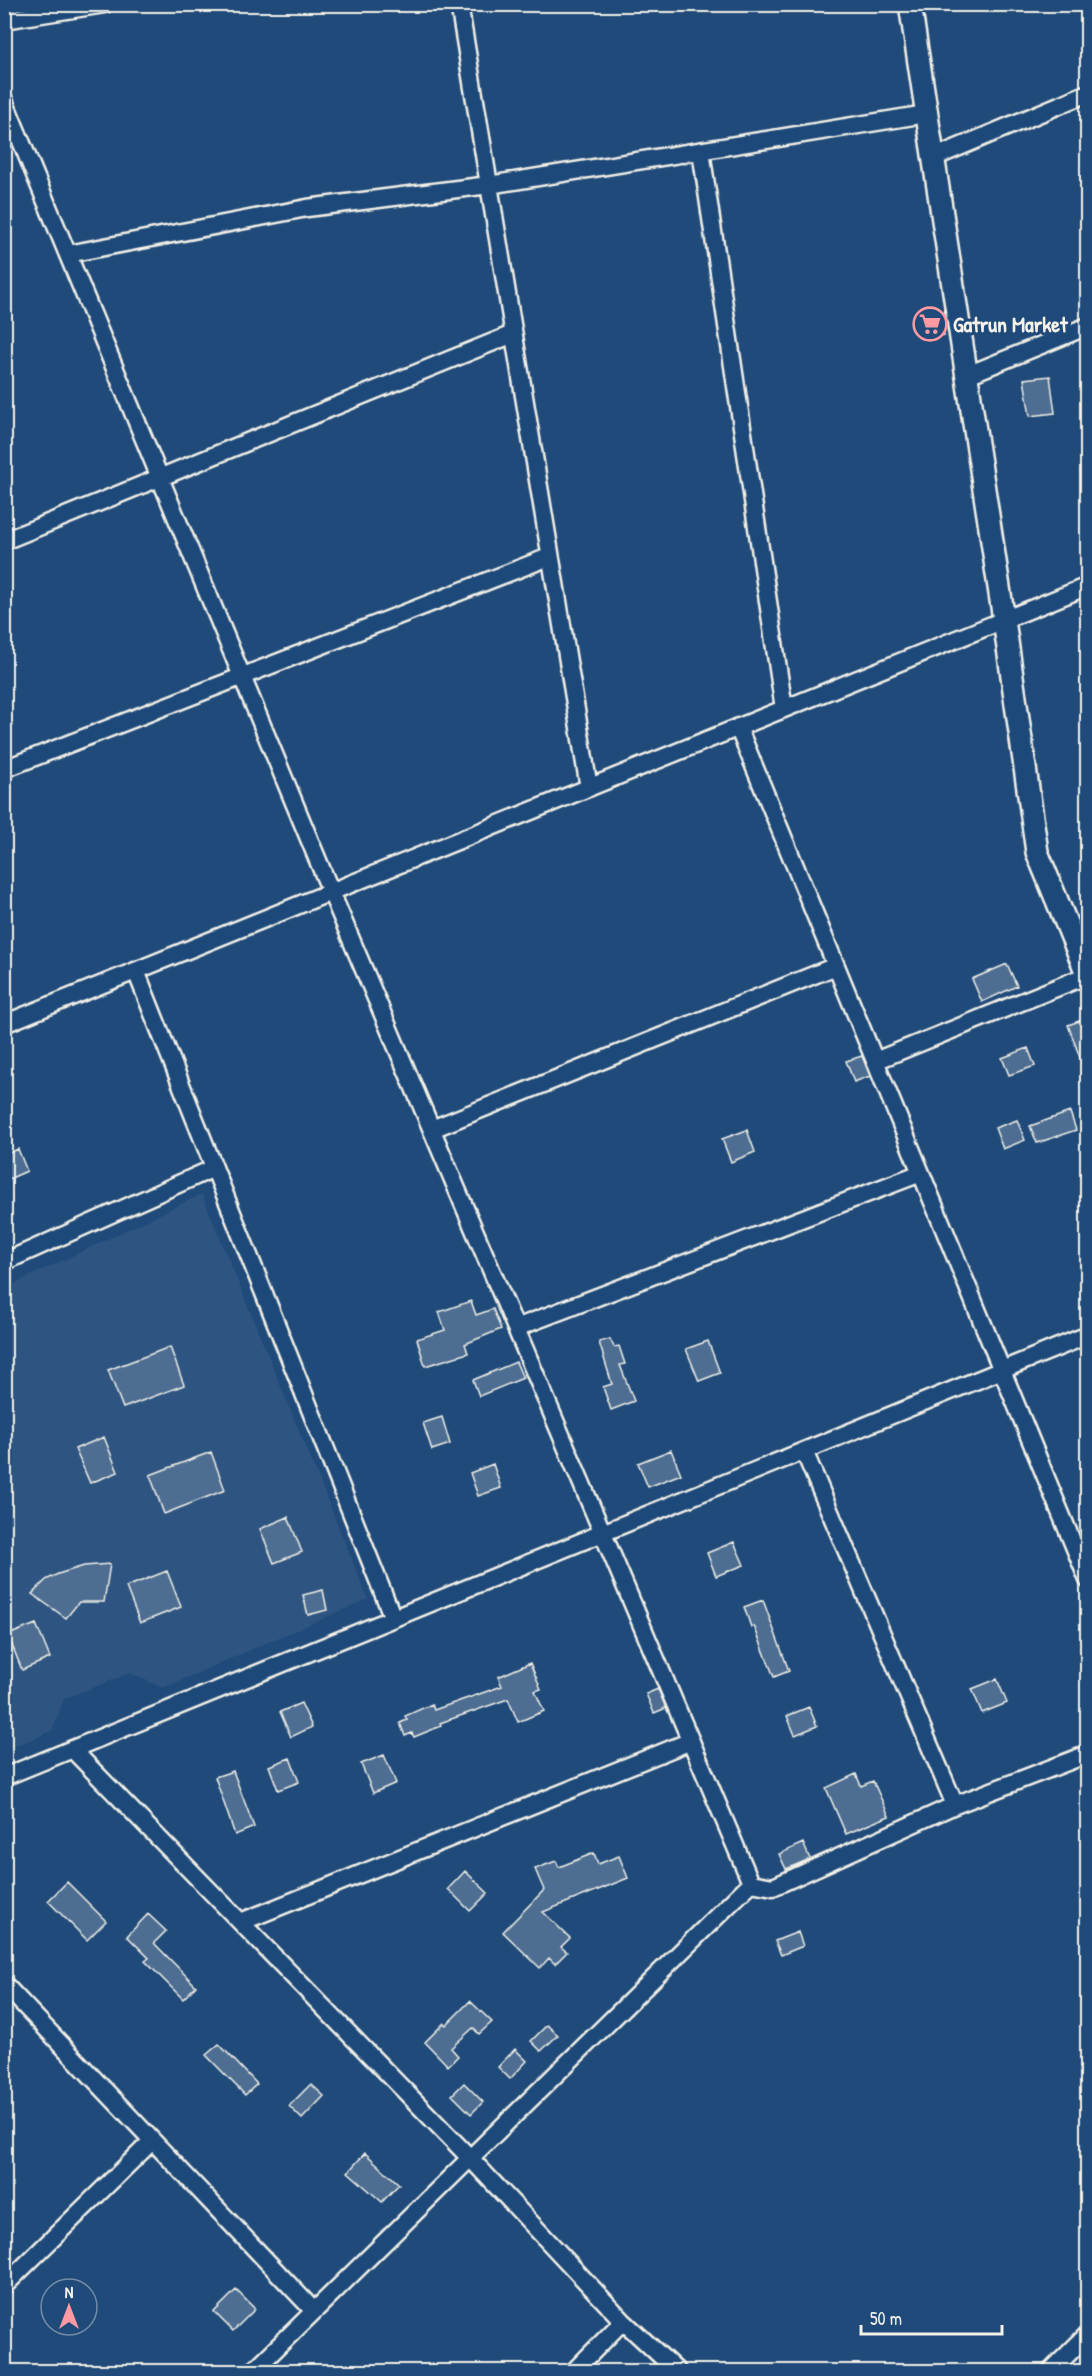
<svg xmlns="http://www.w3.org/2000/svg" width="1092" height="2376" font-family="'Patrick Hand',sans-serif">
	<rect width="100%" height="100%" fill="#1f4a7a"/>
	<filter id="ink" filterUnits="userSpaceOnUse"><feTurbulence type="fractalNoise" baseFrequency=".0167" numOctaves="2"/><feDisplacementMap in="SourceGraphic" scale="12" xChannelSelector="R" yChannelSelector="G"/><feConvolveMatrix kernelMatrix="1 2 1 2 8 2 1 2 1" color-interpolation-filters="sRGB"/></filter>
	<g filter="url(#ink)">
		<path fill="#2d5581" d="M 202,1194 L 368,1599 L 163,1688 L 130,1673 L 64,1699 L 52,1731 L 5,1750 L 5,1288 Z"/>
		<path fill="#4d6e92" stroke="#f4f1e8" stroke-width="1.5" d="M 940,312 L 944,335 L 922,338 L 918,316 Z
			M 1050,376 L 1055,413 L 1030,416 L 1024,379 Z
			M 1007,964 L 1017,986 L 982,1002 L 972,979 Z
			M 1082,1020 L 1088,1035 L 1088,1074 L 1086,1074 L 1068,1025 Z
			M 1028,1048 L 1035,1066 L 1009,1075 L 1002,1058 Z
			M 862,1056 L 870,1076 L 854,1082 L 846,1061 Z
			M 1070,1112 L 1076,1130 L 1037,1143 L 1030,1126 Z
			M 1017,1120 L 1025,1140 L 1003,1149 L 995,1128 Z
			M 747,1130 L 755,1152 L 731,1162 L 722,1139 Z
			M 18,1149 L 27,1171 L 4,1181 L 4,1155 Z
			M 471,1301 L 476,1315 L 493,1309 L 501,1329 L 465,1344 L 468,1353 L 425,1366 L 417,1339 L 445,1330 L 439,1312 Z
			M 610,1339 L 614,1347 L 619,1346 L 625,1364 L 620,1365 L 634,1401 L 611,1410 L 603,1387 L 612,1384 L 599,1342 Z
			M 708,1341 L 720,1373 L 699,1381 L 686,1349 Z
			M 170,1347 L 184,1385 L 123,1408 L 108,1370 Z
			M 516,1362 L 523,1378 L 479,1396 L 473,1380 Z
			M 442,1417 L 450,1444 L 432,1450 L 423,1423 Z
			M 104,1437 L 118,1472 L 90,1483 L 75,1449 Z
			M 671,1450 L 681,1474 L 648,1487 L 638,1463 Z
			M 211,1452 L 225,1490 L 164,1514 L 150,1475 Z
			M 493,1464 L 501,1488 L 478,1496 L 470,1473 Z
			M 288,1517 L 302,1552 L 274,1563 L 260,1529 Z
			M 734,1542 L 744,1565 L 716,1576 L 707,1553 Z
			M 110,1564 L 104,1602 L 79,1602 L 66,1618 L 32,1594 L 46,1580 L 58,1574 L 84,1566 Z
			M 167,1571 L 181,1607 L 140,1623 L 126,1587 Z
			M 323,1590 L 327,1610 L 308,1615 L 303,1595 Z
			M 763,1600 L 789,1671 L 774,1677 L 754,1626 L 751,1627 L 744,1607 Z
			M 36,1624 L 50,1658 L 22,1670 L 8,1635 Z
			M 530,1663 L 541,1689 L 535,1691 L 544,1711 L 518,1722 L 508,1699 L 440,1723 L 441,1726 L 414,1737 L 412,1733 L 405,1736 L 400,1723 L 407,1720 L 405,1716 L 432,1704 L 434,1710 L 502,1686 L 498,1677 Z
			M 997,1679 L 1007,1703 L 982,1713 L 972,1689 Z
			M 658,1689 L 666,1708 L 654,1713 L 646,1694 Z
			M 301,1703 L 312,1727 L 291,1737 L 280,1712 Z
			M 809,1707 L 817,1726 L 795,1735 L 787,1716 Z
			M 384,1755 L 396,1783 L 373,1793 L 361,1764 Z
			M 290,1758 L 299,1782 L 278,1790 L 269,1766 Z
			M 233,1771 L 254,1827 L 235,1835 L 215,1777 Z
			M 856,1774 L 861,1786 L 873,1781 L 889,1816 L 846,1834 L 826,1788 Z
			M 803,1843 L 810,1859 L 786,1869 L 779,1854 Z
			M 594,1853 L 598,1864 L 619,1856 L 628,1878 L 543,1912 L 570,1938 L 561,1947 L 567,1952 L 555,1964 L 549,1958 L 540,1968 L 503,1932 L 544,1890 L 535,1869 L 556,1861 L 559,1867 Z
			M 465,1871 L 488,1893 L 470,1911 L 448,1889 Z
			M 67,1882 L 106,1921 L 87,1940 L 48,1901 Z
			M 148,1914 L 166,1931 L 154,1943 L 196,1986 L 183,1999 L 145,1961 L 149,1958 L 127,1936 Z
			M 798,1932 L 803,1946 L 781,1955 L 775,1941 Z
			M 470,2001 L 492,2022 L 479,2034 L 473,2028 L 451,2048 L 458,2056 L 448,2066 L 425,2042 L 444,2023 L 446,2025 Z
			M 547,2025 L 558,2035 L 541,2051 L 531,2041 Z
			M 219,2044 L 257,2084 L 245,2095 L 206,2055 Z
			M 515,2049 L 527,2061 L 510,2079 L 498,2067 Z
			M 464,2083 L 483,2102 L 471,2114 L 452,2095 Z
			M 311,2084 L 324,2096 L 302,2119 L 289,2106 Z
			M 365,2153 L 399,2184 L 382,2202 L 348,2172 Z
			M 236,2290 L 255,2309 L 233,2331 L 214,2312 Z"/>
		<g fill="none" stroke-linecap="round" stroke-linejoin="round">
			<g stroke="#f4f1e8" stroke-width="21">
				<path id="minor" d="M 459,4 L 589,788
					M 4,20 L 105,4
					M 4,100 L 331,892 L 751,1883
					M 701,151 L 784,709
					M 933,158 L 1088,93
					M 68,254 L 307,208 L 489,185 L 926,114
					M 965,376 L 1088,326
					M 4,541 L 513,334
					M 738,727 L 1088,1580
					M 4,769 L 549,557
					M 136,971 L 393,1618
					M 4,1024 L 1088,586
					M 875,1061 L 1088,975
					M 432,1129 L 836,966
					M 4,1262 L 214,1168
					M 516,1328 L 921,1173
					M 804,1451 L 955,1805
					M 72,1749 L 470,2158 L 623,2321 L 678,2372
					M 4,1777 L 1088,1335
					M 751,1883 L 773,1887 L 955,1805 L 1088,1754
					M 241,1922 L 691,1741
					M 4,1984 L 314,2311
					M 4,2286 L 152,2141
					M 252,2372 L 751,1883
					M 573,2372 L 623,2321
					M 1050,2372 L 1088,2334"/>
			</g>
			<g stroke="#f4f1e8" stroke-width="26">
				<path id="tertiary" d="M 910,4 L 1004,620 L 1037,852 L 1088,976"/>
			</g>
			<use href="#minor" stroke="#1f4a7a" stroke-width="16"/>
			<use href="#tertiary" stroke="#1f4a7a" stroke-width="21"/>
		</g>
	</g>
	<defs>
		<g id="supermarket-ring" transform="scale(1.725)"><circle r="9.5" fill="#1f4a7a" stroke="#ff9aa2" stroke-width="1.5"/><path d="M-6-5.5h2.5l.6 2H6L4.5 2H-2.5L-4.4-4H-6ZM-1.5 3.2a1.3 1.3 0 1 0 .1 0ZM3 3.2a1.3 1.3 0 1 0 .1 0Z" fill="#ff9aa2"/></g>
	</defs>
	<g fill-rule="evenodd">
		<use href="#supermarket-ring" x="930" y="324"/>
	</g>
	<g text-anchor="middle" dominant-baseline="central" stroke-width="6" stroke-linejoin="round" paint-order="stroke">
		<g font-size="22" font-weight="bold" fill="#f4f1e8" stroke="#1f4a7a" text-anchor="start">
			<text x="953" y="324">Gatrun Market</text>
		</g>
	</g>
	<rect width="1092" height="2376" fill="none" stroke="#1f4a7a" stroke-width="24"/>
	<rect x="12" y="12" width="1068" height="2352" fill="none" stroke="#f4f1e8" stroke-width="2" filter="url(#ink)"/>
	<g transform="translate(69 2307)"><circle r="28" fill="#1f4a7a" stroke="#748da6" stroke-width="1.5"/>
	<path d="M0-4.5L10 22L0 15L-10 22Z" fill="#ff9aa2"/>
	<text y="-9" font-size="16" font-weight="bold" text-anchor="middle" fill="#f4f1e8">N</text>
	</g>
	<path d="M861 2325v9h141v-9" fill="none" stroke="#f4f1e8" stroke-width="3"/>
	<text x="870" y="2325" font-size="18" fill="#f4f1e8" stroke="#1f4a7a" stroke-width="4.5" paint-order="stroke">50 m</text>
</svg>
